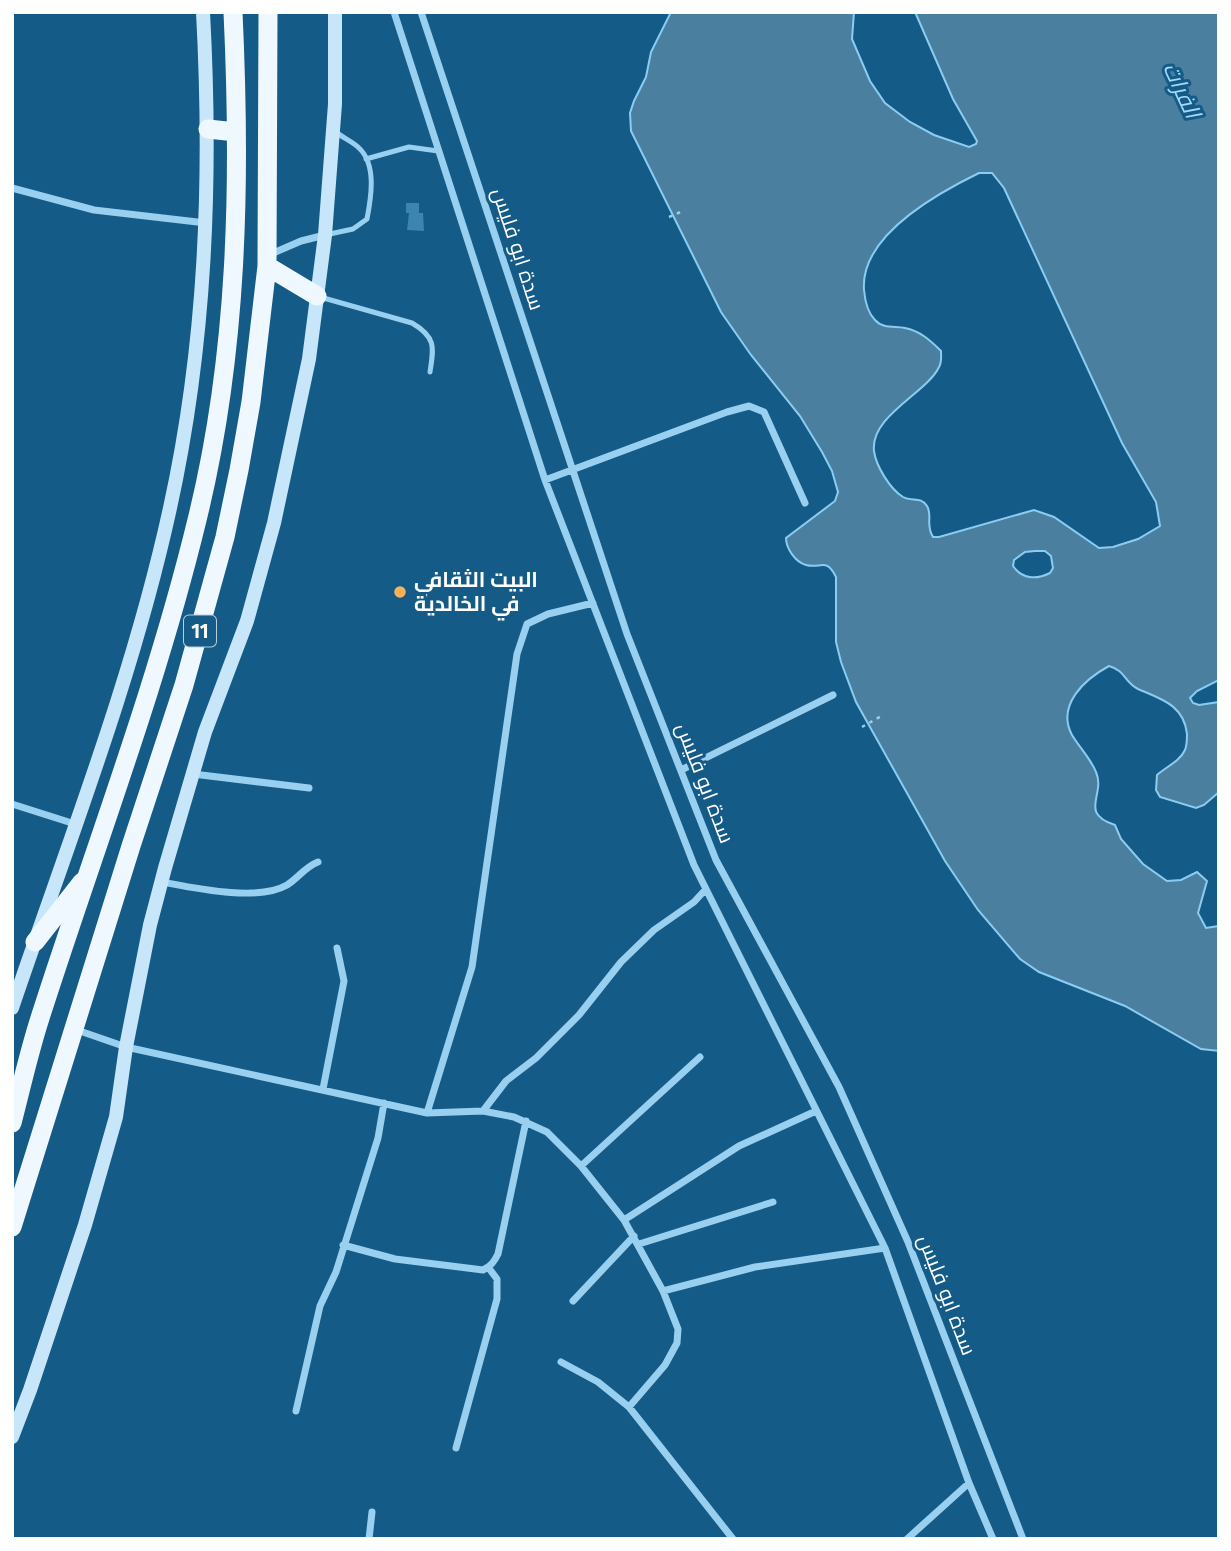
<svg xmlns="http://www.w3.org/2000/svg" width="1231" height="1551" font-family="'Fira Sans',Cairo,sans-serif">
	<rect width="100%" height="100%" fill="#145b87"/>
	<path fill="#4a7fa0" stroke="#8bcdf2" stroke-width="2" fill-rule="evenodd" d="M 671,12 L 854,12 L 852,39 L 870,81 L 885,103 L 910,122 L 934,135 L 969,147 L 976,144 L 977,141 L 953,99 L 915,12 L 1219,12 L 1219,680 L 1197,691 L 1190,698 L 1193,703 L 1199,705 L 1219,702 L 1219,792 L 1204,805 L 1196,808 L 1160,797 L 1156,790 L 1157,775 C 1166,767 1180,761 1185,750 C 1187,745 1187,739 1187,734 C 1184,705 1161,699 1138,689 C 1124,682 1126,671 1109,666 C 1085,679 1056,705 1072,735 C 1079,747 1091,759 1096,772 C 1106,795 1078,813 1115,825 L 1121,839 L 1143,864 L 1167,881 L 1181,880 L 1197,872 L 1207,881 L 1198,913 L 1206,928 L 1219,926 L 1219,1051 L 1201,1049 L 1125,1006 L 1039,972 L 1020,959 L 978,910 L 945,861 L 856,702 L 841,662 L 836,642 L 836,577 C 826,557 821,569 806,565 C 795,562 786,548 786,538 L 835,501 L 838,492 L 832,471 L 822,452 L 800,416 L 751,355 L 721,312 L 631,131 L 630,113 L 634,101 L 646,77 L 651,52 ZM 979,173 L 992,173 L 1004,188 L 1122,443 L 1156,502 L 1160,526 L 1138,539 L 1113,547 L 1099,548 L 1054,517 L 1034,510 L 939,537 L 933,537 C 925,524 933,516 927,506 C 921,496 912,502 903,497 C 890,489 876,466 874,451 C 870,416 927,393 939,367 C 942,362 941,356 941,351 C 930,340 920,331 905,328 C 894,326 883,329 875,320 C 867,312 865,301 864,290 C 860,236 938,193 979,173 ZM 1035,551 L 1045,551 L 1051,556 L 1053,568 L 1050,573 C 1036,580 1022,579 1013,566 L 1014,560 L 1025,552 Z"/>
	<path fill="#3d85b1" d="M 406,203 L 419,203 L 419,213 L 423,213 L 424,231 L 407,230 L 409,213 L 406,213 Z"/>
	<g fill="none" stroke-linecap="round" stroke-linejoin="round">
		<path stroke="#99cfef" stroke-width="2.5" stroke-dasharray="3.5 5" stroke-linecap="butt" d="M 669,217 L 683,211
			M 862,727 L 883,715"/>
		<path stroke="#99cfef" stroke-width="5" d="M 366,159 L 409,147 L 438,151
			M 325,235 L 353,229 L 367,219 C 371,198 377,165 359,148 C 353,142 343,138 336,132
			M 320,297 L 412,323 C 436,337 434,347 430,372"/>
		<path stroke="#99cfef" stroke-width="7" d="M 394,12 L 545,480 L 694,865 L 885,1248 L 969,1483 L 993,1539
			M 421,12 L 627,634 L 716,860 L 839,1087 L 908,1242 L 1023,1539
			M 12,188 L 94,210 L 206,223
			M 271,254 L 301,241 L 325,235
			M 545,480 L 727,412 L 749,406 L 764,412 L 805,503
			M 681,770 L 833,695
			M 193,774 L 309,788
			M 12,804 L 75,824
			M 162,882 C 194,888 258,902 287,885 C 298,878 305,867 318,862
			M 74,1029 L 126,1047 L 427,1113 L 483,1111 L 514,1117 L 547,1132 L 581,1166 L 624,1220 L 663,1291 L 678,1329 L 677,1343 L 665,1365 L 629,1407 L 733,1539
			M 323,1089 L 344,981 L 337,948
			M 483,1111 L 506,1081 L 536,1058 L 579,1015 L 621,962 L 654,930 L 694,902 L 706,889
			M 427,1113 L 472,967 L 517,654 L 527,624 L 548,614 L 593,603
			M 581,1166 L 700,1057
			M 624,1220 L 739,1146 L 816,1111
			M 639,1244 L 773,1202
			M 343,1245 L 395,1259 L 483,1270 C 491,1266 494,1262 498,1254 L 526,1121
			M 663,1291 L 755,1267 L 885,1248
			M 573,1301 L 634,1236
			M 561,1362 L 598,1382 L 629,1407
			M 296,1411 L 320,1306 L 336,1272 L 378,1138 L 384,1103
			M 456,1448 L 497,1299 L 497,1279 L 488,1267
			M 369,1539 L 372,1512
			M 907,1539 L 969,1483"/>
		<path stroke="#c7e6fa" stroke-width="14" d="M 12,1008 C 68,843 133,678 170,508 C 206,344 212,179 203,12
			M 12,1437 L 30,1390 L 85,1225 L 116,1117 L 126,1047 L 150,925 L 165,868 L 205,732 L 247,621 L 274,523 L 309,359 L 325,235 L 335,104 L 335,12"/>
		<path stroke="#f0f8ff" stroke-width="19" d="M 208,129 L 236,132
			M 267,266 L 317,296
			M 35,942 L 82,882
			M 12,1123 C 21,1088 29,1052 40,1018 C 93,852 156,689 197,520 C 238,354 241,182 233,12
			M 12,1227 L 131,846 L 184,685 L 225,537 L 239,470 L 251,402 L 267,266 L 268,12"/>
	</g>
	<circle fill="#ffb157" stroke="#145b87" stroke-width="2.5" cx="400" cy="592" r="7"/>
	<g text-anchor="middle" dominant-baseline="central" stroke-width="6" stroke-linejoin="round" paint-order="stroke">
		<rect fill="#145b87" stroke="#b8cedb" stroke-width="2" x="184" y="615.5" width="32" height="31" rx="5"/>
		<g font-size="19" font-weight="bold" fill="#fff">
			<text x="200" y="631">11</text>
		</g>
		<g font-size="21" fill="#fff" stroke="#145b87">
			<text transform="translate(518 249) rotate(72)">سدة ابو فليس</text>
			<text transform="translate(705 783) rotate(69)">سدة ابو فليس</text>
			<text transform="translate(947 1295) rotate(69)">سدة ابو فليس</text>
		</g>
		<g font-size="21" font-weight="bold" fill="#fff" stroke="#145b87" text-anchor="start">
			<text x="414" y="580">البيت الثقافي<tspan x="414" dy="24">في الخالدية</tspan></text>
		</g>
		<g font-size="23" font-style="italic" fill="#a5d9f7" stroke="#145b87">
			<text transform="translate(1182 90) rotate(65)">الفرات</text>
		</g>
	</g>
	<rect width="1231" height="1551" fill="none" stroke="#ffffff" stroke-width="28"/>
</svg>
